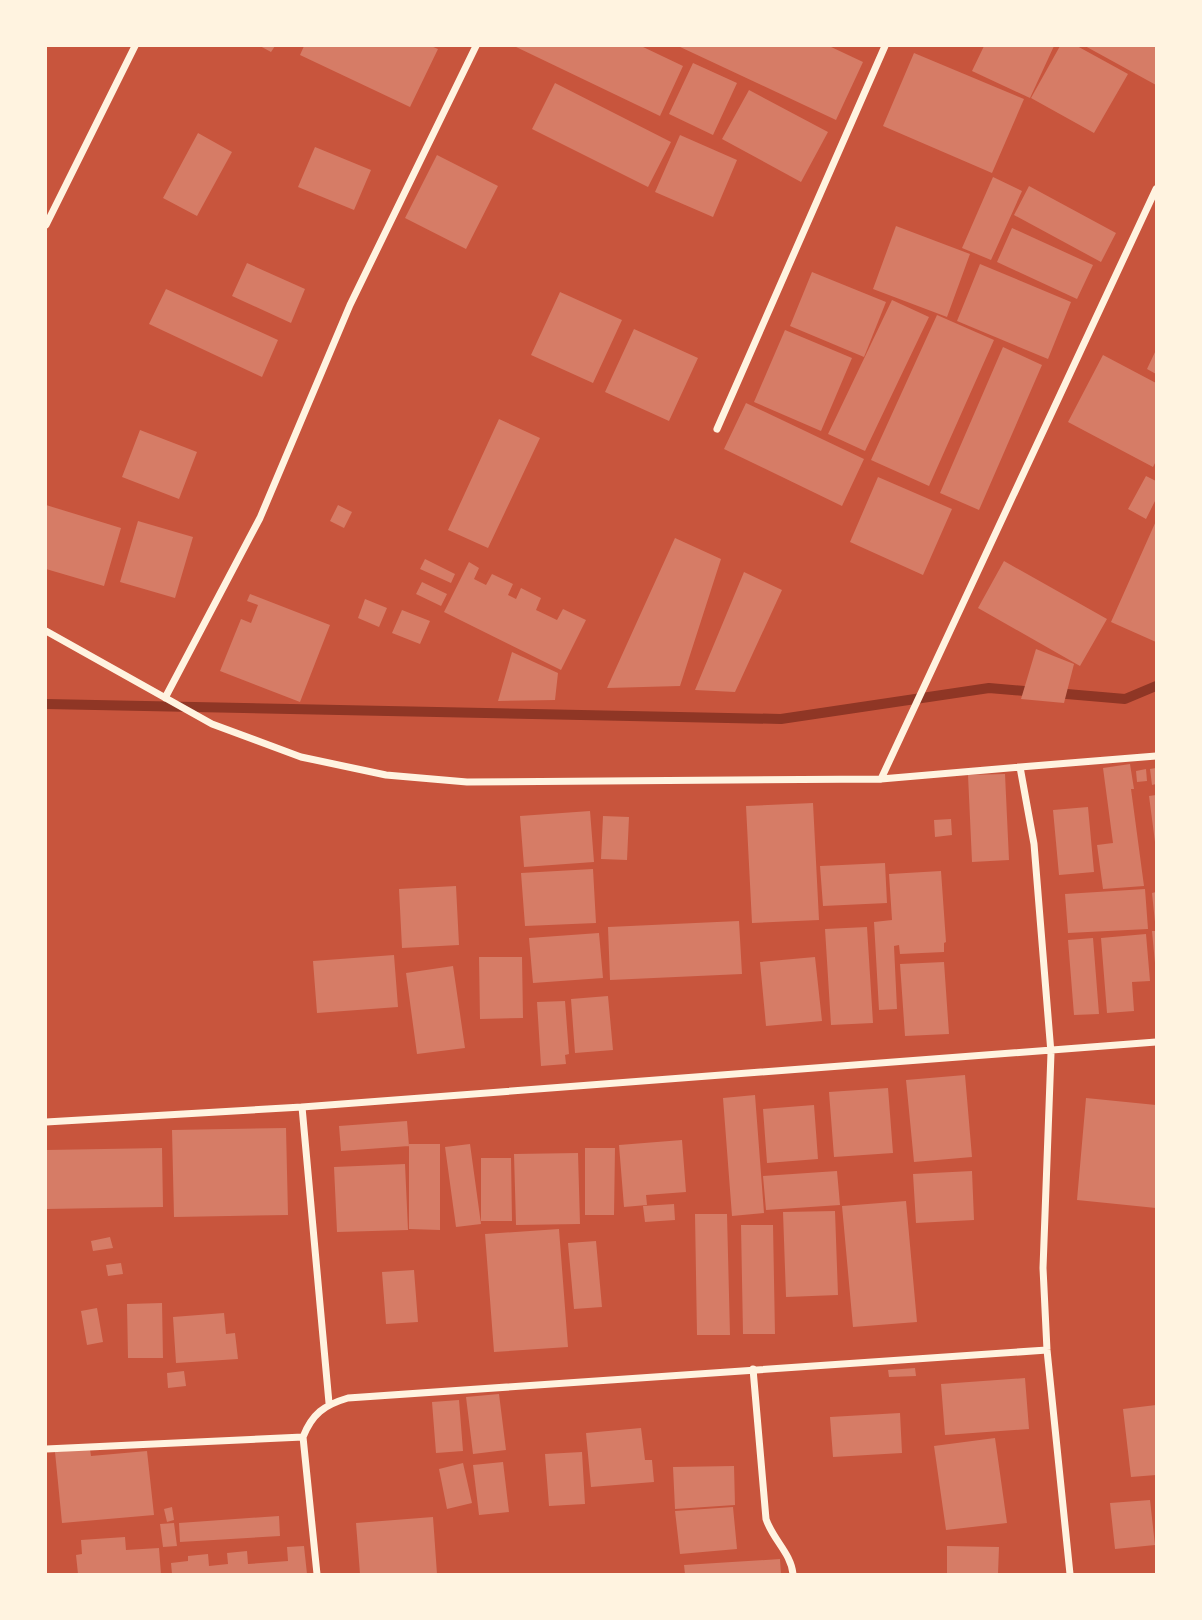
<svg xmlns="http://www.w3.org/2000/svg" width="1202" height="1620" font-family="Rubik,sans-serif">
	<rect width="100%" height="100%" fill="#c8553d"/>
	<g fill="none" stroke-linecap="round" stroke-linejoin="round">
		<path stroke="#8f3625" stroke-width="10" d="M 1055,693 L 1125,699 L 1156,686
			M 46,704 L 781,719 L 989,688 L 1036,692"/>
	</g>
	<path fill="#d67c66" d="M 260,46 L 275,46 L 271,52 Z
		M 304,46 L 431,46 L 438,49 L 410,107 L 300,55 Z
		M 514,46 L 641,46 L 683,66 L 660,116 Z
		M 678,46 L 829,46 L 863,62 L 836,120 Z
		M 984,46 L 1054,46 L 1030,98 L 972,71 Z
		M 1060,46 L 1077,46 L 1128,74 L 1094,133 L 1031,98 Z
		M 1085,46 L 1156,46 L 1156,85 Z
		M 914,53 L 1024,99 L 992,173 L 883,126 Z
		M 693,63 L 737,83 L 713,135 L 669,114 Z
		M 555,83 L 671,142 L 648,187 L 532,129 Z
		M 749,90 L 828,132 L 801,182 L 722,139 Z
		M 198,133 L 232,152 L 197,216 L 163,198 Z
		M 680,135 L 737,160 L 713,217 L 655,192 Z
		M 315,147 L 371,170 L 354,210 L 298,187 Z
		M 437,155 L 498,186 L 466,249 L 405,218 Z
		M 993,177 L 1022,191 L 991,260 L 962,248 Z
		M 1029,186 L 1116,233 L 1101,262 L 1014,215 Z
		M 896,226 L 970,254 L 947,317 L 873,289 Z
		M 1012,228 L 1093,265 L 1077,299 L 997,262 Z
		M 247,263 L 305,289 L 291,323 L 232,296 Z
		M 980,264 L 1071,302 L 1048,359 L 957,321 Z
		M 812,272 L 886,302 L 864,357 L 790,326 Z
		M 166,289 L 278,340 L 262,377 L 149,324 Z
		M 560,292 L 622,320 L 593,383 L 531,355 Z
		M 892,300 L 929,317 L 865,451 L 828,434 Z
		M 937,315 L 994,340 L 929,486 L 871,460 Z
		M 634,329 L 698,358 L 669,421 L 605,392 Z
		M 785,330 L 852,358 L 821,431 L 754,402 Z
		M 1003,347 L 1042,365 L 979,510 L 940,493 Z
		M 1156,350 L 1156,374 L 1147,369 Z
		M 1103,355 L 1156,383 L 1156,461 L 1153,467 L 1068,422 Z
		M 746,403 L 864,459 L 842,506 L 724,449 Z
		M 499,419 L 540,438 L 488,548 L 448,530 Z
		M 140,430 L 197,452 L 179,499 L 122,477 Z
		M 1146,476 L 1156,481 L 1156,499 L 1146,519 L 1128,509 Z
		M 878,477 L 952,509 L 923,575 L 850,542 Z
		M 46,505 L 121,528 L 104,586 L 46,569 Z
		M 338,505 L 352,512 L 344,528 L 330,521 Z
		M 138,521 L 193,537 L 175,598 L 120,582 Z
		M 1156,521 L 1156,642 L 1111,622 Z
		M 675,538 L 721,559 L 680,686 L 607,688 Z
		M 425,559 L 455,574 L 451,583 L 420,569 Z
		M 1004,561 L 1107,619 L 1080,666 L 978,608 Z
		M 469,562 L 479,568 L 474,579 L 486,585 L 492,574 L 513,584 L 508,595 L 516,599 L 521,588 L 541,598 L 536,610 L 557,620 L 563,609 L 586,620 L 561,670 L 444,612 Z
		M 744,572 L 782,590 L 735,692 L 695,690 Z
		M 422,582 L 447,594 L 441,606 L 416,594 Z
		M 250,594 L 330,625 L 300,702 L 220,671 L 241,619 L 251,623 L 258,605 L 247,601 Z
		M 365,599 L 387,608 L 379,627 L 358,618 Z
		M 402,610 L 430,621 L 420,644 L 392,633 Z
		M 1036,649 L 1074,664 L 1064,703 L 1021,699 Z
		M 512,652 L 558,673 L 555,700 L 498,701 Z
		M 1130,764 L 1134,789 L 1131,789 L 1144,886 L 1103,889 L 1097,845 L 1113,843 L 1103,768 Z
		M 1156,768 L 1156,784 L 1152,785 L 1150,769 Z
		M 1146,769 L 1147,781 L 1137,782 L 1136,771 Z
		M 1005,774 L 1009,860 L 972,862 L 968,775 Z
		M 1156,795 L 1156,842 L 1155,842 L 1149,796 Z
		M 813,803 L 819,920 L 752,923 L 746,806 Z
		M 1088,807 L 1094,872 L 1059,875 L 1053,810 Z
		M 590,811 L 594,862 L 524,867 L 520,816 Z
		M 603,816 L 629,817 L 627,860 L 601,859 Z
		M 951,819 L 952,835 L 935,837 L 934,820 Z
		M 885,863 L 887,903 L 823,906 L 820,866 Z
		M 593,869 L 596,923 L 525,926 L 521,873 Z
		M 941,871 L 946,942 L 944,943 L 944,952 L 900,954 L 899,945 L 894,946 L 897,1009 L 879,1010 L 874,922 L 892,920 L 889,874 Z
		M 456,886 L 459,945 L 402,948 L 399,889 Z
		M 1145,889 L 1148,929 L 1068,933 L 1065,894 Z
		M 1156,892 L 1156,922 L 1155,922 L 1152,893 Z
		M 739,921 L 742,974 L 610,980 L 608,927 Z
		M 867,927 L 873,1023 L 831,1025 L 825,929 Z
		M 1152,931 L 1156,931 L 1156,962 L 1155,963 Z
		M 599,933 L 603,978 L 533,983 L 529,938 Z
		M 1146,934 L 1150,981 L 1132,982 L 1134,1011 L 1107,1013 L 1101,938 Z
		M 1093,938 L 1099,1014 L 1074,1015 L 1068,940 Z
		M 394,955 L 398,1007 L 317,1013 L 313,961 Z
		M 479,957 L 522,957 L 523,1018 L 480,1019 Z
		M 815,957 L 822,1021 L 766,1026 L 760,962 Z
		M 944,962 L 949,1034 L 905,1036 L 900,964 Z
		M 453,966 L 465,1048 L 417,1054 L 406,973 Z
		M 608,996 L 613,1050 L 575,1053 L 571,999 Z
		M 565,1001 L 569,1054 L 565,1055 L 566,1064 L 541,1066 L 537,1002 Z
		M 965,1075 L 972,1157 L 914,1162 L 906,1080 Z
		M 888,1088 L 893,1153 L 834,1157 L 829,1092 Z
		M 755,1095 L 764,1213 L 732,1216 L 723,1098 Z
		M 1086,1098 L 1156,1105 L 1156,1208 L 1077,1200 Z
		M 814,1105 L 818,1159 L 767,1163 L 763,1109 Z
		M 407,1121 L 409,1146 L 341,1151 L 339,1126 Z
		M 286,1128 L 288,1215 L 174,1217 L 172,1130 Z
		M 682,1140 L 686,1192 L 646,1195 L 647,1205 L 624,1207 L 619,1145 Z
		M 409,1144 L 440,1144 L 440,1230 L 409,1229 Z
		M 470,1144 L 481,1224 L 456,1227 L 445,1147 Z
		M 162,1148 L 163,1207 L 46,1209 L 46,1150 Z
		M 585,1148 L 615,1148 L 614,1215 L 585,1215 Z
		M 578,1153 L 580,1224 L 516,1225 L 514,1154 Z
		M 481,1158 L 511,1158 L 512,1221 L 481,1221 Z
		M 405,1164 L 408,1230 L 337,1232 L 334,1167 Z
		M 837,1171 L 840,1205 L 766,1210 L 763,1176 Z
		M 972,1171 L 974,1220 L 916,1223 L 913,1174 Z
		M 906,1201 L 917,1322 L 853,1327 L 842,1206 Z
		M 674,1204 L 675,1220 L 645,1222 L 643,1206 Z
		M 835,1211 L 838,1295 L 786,1297 L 783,1212 Z
		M 695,1214 L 727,1214 L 730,1335 L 697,1335 Z
		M 741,1225 L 773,1225 L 775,1334 L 743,1334 Z
		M 559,1229 L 568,1347 L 494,1352 L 485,1234 Z
		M 110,1237 L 113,1248 L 93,1251 L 91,1241 Z
		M 596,1241 L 602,1307 L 574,1309 L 568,1243 Z
		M 121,1263 L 123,1274 L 108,1276 L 106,1265 Z
		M 414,1270 L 418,1322 L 386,1324 L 382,1272 Z
		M 162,1303 L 163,1358 L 128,1358 L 127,1304 Z
		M 97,1308 L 103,1342 L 87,1345 L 81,1311 Z
		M 224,1313 L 226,1334 L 235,1333 L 238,1359 L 176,1363 L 173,1317 Z
		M 915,1368 L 916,1376 L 889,1377 L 888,1370 Z
		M 184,1371 L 186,1386 L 168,1388 L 167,1373 Z
		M 1025,1378 L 1029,1429 L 945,1435 L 941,1384 Z
		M 499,1394 L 506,1450 L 473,1454 L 466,1397 Z
		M 459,1400 L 463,1451 L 436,1453 L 432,1402 Z
		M 1156,1405 L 1156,1475 L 1131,1477 L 1123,1409 Z
		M 900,1413 L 902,1453 L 833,1457 L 830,1417 Z
		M 641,1428 L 645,1460 L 652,1460 L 654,1482 L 591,1487 L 586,1433 Z
		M 995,1438 L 1007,1523 L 946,1530 L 934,1446 Z
		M 90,1449 L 91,1456 L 147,1451 L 154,1515 L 62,1523 L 55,1452 Z
		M 582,1452 L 585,1504 L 549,1506 L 545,1454 Z
		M 503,1462 L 509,1512 L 479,1515 L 473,1465 Z
		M 463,1463 L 472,1503 L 447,1509 L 439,1469 Z
		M 734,1466 L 735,1505 L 675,1509 L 673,1467 Z
		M 1150,1500 L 1155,1545 L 1115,1549 L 1110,1503 Z
		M 172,1507 L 174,1520 L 167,1522 L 164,1509 Z
		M 733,1507 L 737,1549 L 680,1554 L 675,1511 Z
		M 279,1516 L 280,1536 L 180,1542 L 179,1523 Z
		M 433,1517 L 437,1574 L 360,1574 L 356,1523 Z
		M 174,1523 L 177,1546 L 163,1547 L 160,1524 Z
		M 125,1537 L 126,1550 L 159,1548 L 161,1574 L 78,1574 L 76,1555 L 82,1554 L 81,1540 Z
		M 304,1546 L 307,1574 L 172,1574 L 171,1563 L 188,1561 L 188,1556 L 208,1554 L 209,1566 L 228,1564 L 227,1553 L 247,1551 L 248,1564 L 288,1561 L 287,1547 Z
		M 947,1546 L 999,1547 L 998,1574 L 947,1574 Z
		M 780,1559 L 781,1574 L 685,1574 L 684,1565 Z"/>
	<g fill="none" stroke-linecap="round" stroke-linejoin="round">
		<path stroke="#fff3e0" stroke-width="7" d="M 46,225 L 135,46
			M 717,429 L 885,46
			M 46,631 L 212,724 L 301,757 L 386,775 L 467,782 L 881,779 L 1020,767 L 1034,844 L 1051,1053 L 1043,1268 L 1047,1350 L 1070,1574
			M 165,698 L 260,518 L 350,305 L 476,46
			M 1020,767 L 1156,756
			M 881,779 L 1156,189
			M 302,1107 L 329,1403
			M 46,1122 L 302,1107 L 1156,1042
			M 753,1369 L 766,1519 C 773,1540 791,1553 793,1574
			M 46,1449 L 303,1437
			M 317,1574 L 303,1437 C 312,1414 324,1405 348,1398 L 1047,1350"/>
	</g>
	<rect width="1202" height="1620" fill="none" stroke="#fff3e0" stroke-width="94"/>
</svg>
